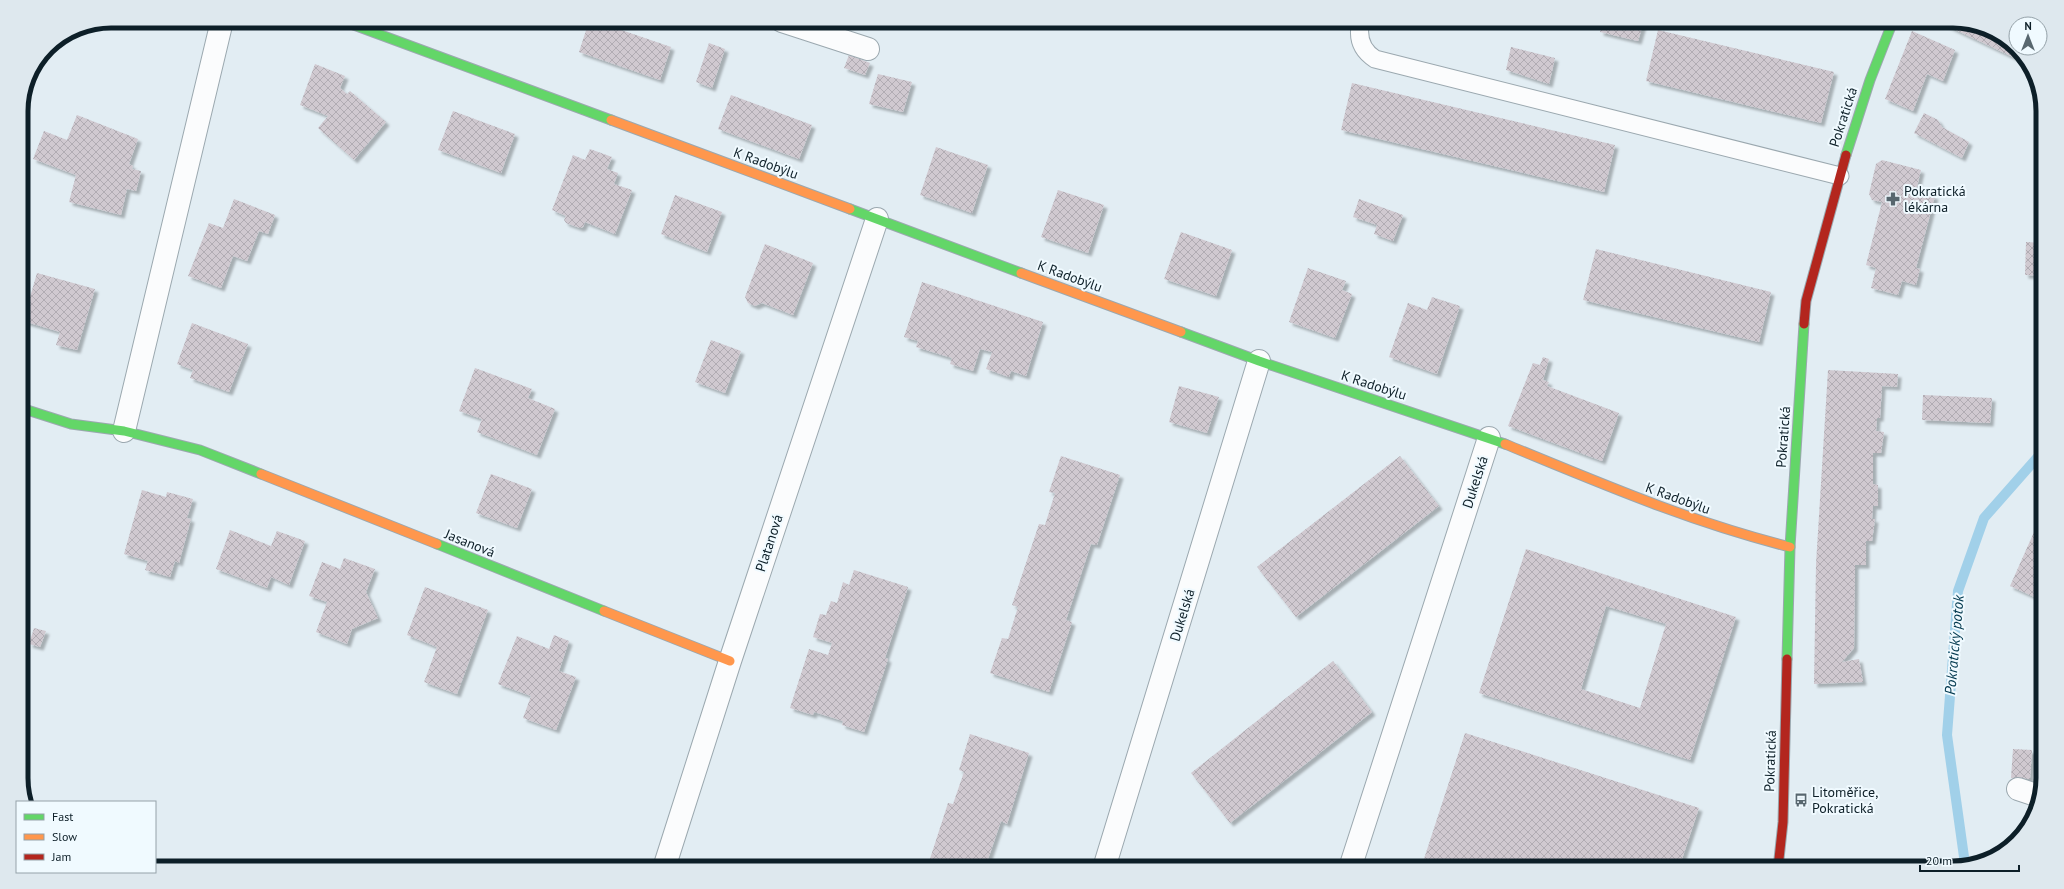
<svg xmlns="http://www.w3.org/2000/svg" width="2064" height="889" font-family="'PT Sans',sans-serif">
	<defs>
		<pattern id="building-cross-hatch" width="8" height="8" patternUnits="userSpaceOnUse"><rect width="8" height="8" fill="#d0c9d0"/><path d="M0 0l8 8M0 8l8-8" fill="none" stroke="#b1acb3"/></pattern>
		<filter id="shadow"><feDropShadow dx="3.5" dy="3.5" stdDeviation="1" flood-color="#0004"/></filter>
	</defs>
	<rect width="100%" height="100%" fill="#e2edf3"/>
	<g fill="none" stroke-linecap="round" stroke-linejoin="round">
		<path stroke="#a1d0e9" stroke-width="10" d="M 1965,864 L 1947,735 L 1958,591 L 1984,518 L 2043,451"/>
	</g>
	<path fill="url(#building-cross-hatch)" fill-rule="evenodd" filter="url(#shadow)" d="M 589,21 L 595,21 L 671,47 L 660,80 L 579,52 Z
		M 1324,21 L 1334,21 L 1334,24 Z
		M 1603,21 L 1644,21 L 1638,41 L 1600,32 Z
		M 1937,21 L 1953,21 L 1987,28 L 2020,53 L 2017,59 Z
		M 1658,30 L 1834,72 L 1821,123 L 1646,81 Z
		M 1912,31 L 1955,50 L 1943,81 L 1927,74 L 1913,111 L 1885,99 Z
		M 709,43 L 725,49 L 712,88 L 696,82 Z
		M 1511,47 L 1555,58 L 1549,84 L 1506,70 Z
		M 849,55 L 870,63 L 865,75 L 844,68 Z
		M 315,64 L 345,76 L 340,88 L 347,94 L 350,91 L 386,122 L 354,160 L 318,128 L 328,116 L 300,105 Z
		M 878,74 L 912,82 L 903,112 L 869,104 Z
		M 1352,83 L 1615,145 L 1604,192 L 1341,130 Z
		M 731,95 L 812,125 L 799,159 L 718,129 Z
		M 453,111 L 515,134 L 501,173 L 438,150 Z
		M 1924,113 L 1938,120 L 1942,127 L 1969,142 L 1962,158 L 1914,133 Z
		M 77,115 L 138,139 L 129,164 L 133,166 L 132,169 L 141,171 L 136,191 L 127,189 L 121,215 L 69,202 L 76,175 L 33,159 L 44,131 L 67,140 Z
		M 936,147 L 988,165 L 972,213 L 920,195 Z
		M 590,149 L 612,157 L 607,169 L 618,173 L 614,184 L 632,190 L 615,234 L 585,222 L 583,227 L 580,228 L 566,223 L 564,220 L 566,216 L 552,210 L 573,155 L 585,160 Z
		M 1882,160 L 1921,170 L 1916,191 L 1935,196 L 1916,268 L 1920,269 L 1916,285 L 1902,281 L 1898,295 L 1871,288 L 1876,268 L 1866,265 L 1882,202 L 1872,200 L 1869,194 L 1876,164 Z
		M 1058,190 L 1104,205 L 1088,253 L 1041,237 Z
		M 675,195 L 722,212 L 707,252 L 661,234 Z
		M 234,199 L 275,215 L 268,234 L 259,231 L 247,261 L 233,256 L 221,288 L 188,276 L 209,223 L 223,228 Z
		M 1359,199 L 1403,215 L 1393,241 L 1374,234 L 1377,225 L 1353,217 Z
		M 1181,232 L 1232,250 L 1216,296 L 1164,279 Z
		M 2026,242 L 2043,243 L 2043,276 L 2025,275 Z
		M 765,244 L 813,263 L 793,315 L 762,303 L 755,306 L 748,303 L 745,297 Z
		M 1596,249 L 1771,292 L 1759,342 L 1583,300 Z
		M 1308,268 L 1346,281 L 1342,290 L 1352,294 L 1335,338 L 1289,322 Z
		M 37,273 L 95,289 L 77,350 L 56,345 L 60,332 L 23,321 Z
		M 922,282 L 1043,322 L 1026,376 L 1011,371 L 1009,377 L 986,369 L 992,352 L 980,349 L 973,371 L 950,364 L 952,358 L 916,347 L 918,341 L 904,337 Z
		M 1432,297 L 1460,306 L 1437,374 L 1389,357 L 1408,303 L 1427,310 Z
		M 192,323 L 248,344 L 229,392 L 190,378 L 193,370 L 177,364 Z
		M 711,340 L 741,351 L 725,393 L 695,382 Z
		M 1543,357 L 1549,359 L 1543,380 L 1549,382 L 1547,386 L 1619,413 L 1602,461 L 1508,426 L 1533,363 L 1540,365 Z
		M 475,368 L 532,389 L 528,398 L 555,409 L 537,455 L 477,432 L 482,419 L 459,411 Z
		M 1828,370 L 1898,374 L 1897,387 L 1882,386 L 1880,418 L 1877,418 L 1876,431 L 1884,432 L 1881,453 L 1873,453 L 1873,484 L 1878,485 L 1878,506 L 1873,506 L 1872,519 L 1875,519 L 1872,541 L 1866,541 L 1866,565 L 1855,565 L 1854,648 L 1842,662 L 1859,659 L 1863,682 L 1814,684 L 1816,564 Z
		M 1179,386 L 1219,397 L 1207,433 L 1169,422 Z
		M 1923,395 L 1992,398 L 1990,423 L 1922,420 Z
		M 1061,456 L 1120,475 L 1097,545 L 1091,544 L 1066,620 L 1072,622 L 1049,692 L 990,673 L 1002,638 L 1008,639 L 1018,607 L 1012,605 L 1039,524 L 1045,525 L 1055,493 L 1049,492 Z
		M 1400,456 L 1439,506 L 1296,617 L 1257,567 Z
		M 491,474 L 532,489 L 517,528 L 476,513 Z
		M 142,490 L 166,497 L 167,492 L 193,499 L 187,518 L 191,519 L 179,563 L 175,561 L 170,577 L 145,570 L 148,561 L 124,554 Z
		M 230,530 L 271,546 L 277,531 L 305,541 L 289,585 L 271,577 L 267,588 L 216,569 Z
		M 2034,532 L 2043,536 L 2043,601 L 2010,586 Z
		M 1526,549 L 1736,617 L 1690,760 L 1479,693 ZM 1606,606 L 1666,624 L 1640,708 L 1581,689 Z
		M 344,558 L 375,569 L 366,592 L 378,618 L 352,629 L 347,644 L 316,632 L 327,602 L 309,596 L 322,562 L 340,569 Z
		M 854,570 L 908,587 L 885,658 L 888,659 L 864,732 L 842,725 L 843,721 L 814,712 L 813,715 L 790,708 L 809,649 L 828,655 L 832,643 L 813,637 L 820,614 L 826,615 L 831,601 L 837,603 L 843,582 L 849,585 Z
		M 425,587 L 488,610 L 457,694 L 424,682 L 437,647 L 407,635 Z
		M 34,628 L 46,631 L 40,647 L 29,644 Z
		M 554,635 L 569,641 L 559,671 L 576,677 L 556,730 L 523,718 L 531,696 L 498,684 L 517,636 L 549,649 Z
		M 1333,661 L 1372,712 L 1230,823 L 1191,773 Z
		M 1465,733 L 1699,808 L 1679,868 L 1421,868 Z
		M 970,734 L 1029,753 L 1007,824 L 1001,821 L 985,868 L 927,868 L 948,803 L 953,804 L 964,772 L 959,770 Z
		M 2013,749 L 2032,750 L 2030,779 L 2011,778 Z"/>
	<g fill="none" stroke-linecap="round" stroke-linejoin="round">
		<g stroke="#9ba8af" stroke-width="19">
			<path id="lane" d="M 1361,21 C 1357,37 1361,50 1375,59 L 1840,176"/>
		</g>
		<g stroke="#9ba8af" stroke-width="24">
			<path id="street" d="M 782,21 L 868,49
				M 124,431 L 222,21
				M 2018,789 L 2039,796
				M 664,868 L 730,661 L 877,219
				M 1104,868 L 1259,361
				M 1350,868 L 1489,438"/>
		</g>
		<g stroke="#9ba8af" stroke-width="11">
			<path id="fast" d="M 343,21 L 611,120
				M 1846,155 L 1870,80 L 1893,21
				M 850,209 L 1021,273
				M 1181,332 L 1259,361 L 1505,444
				M 21,408 L 71,424 L 124,431 L 200,450 L 261,474
				M 437,544 L 604,611
				M 1787,659 L 1790,547 L 1804,324"/>
		</g>
		<g stroke="#9ba8af" stroke-width="11">
			<path id="slow" d="M 611,120 L 850,209
				M 1021,273 L 1181,332
				M 1505,444 C 1600,483 1690,522 1790,547
				M 261,474 L 437,544
				M 604,611 L 730,661"/>
		</g>
		<g stroke="#9ba8af" stroke-width="11">
			<path id="jam" d="M 1804,324 L 1806,301 L 1846,155
				M 1778,868 L 1783,822 L 1787,659"/>
		</g>
		<use href="#lane" stroke="#fbfcfd" stroke-width="17"/>
		<use href="#street" stroke="#fbfcfd" stroke-width="22"/>
		<use href="#fast" stroke="#63d668" stroke-width="9"/>
		<use href="#slow" stroke="#ff974d" stroke-width="9"/>
		<use href="#jam" stroke="#b3261e" stroke-width="9"/>
	</g>
	<defs>
		<g id="pharmacy-bare" transform="scale(1.08)"><path d="M-2-6h4v4h4v4h-4v4h-4v-4h-4v-4h4Z" fill="#58676f" stroke="#f0faff" stroke-width="2.5" paint-order="stroke"/></g>
		<g id="bus-bare" transform="scale(1.08)"><path d="M-5-6H5V4H4V6H2V4H-2V6H-4V4H-5ZM-3.5-4V0h7V-4ZM-3.5 1.2v1.5H-2V1.2ZM2 1.2v1.5H3.5V1.2Z" fill="#58676f" stroke="#f0faff" stroke-width="2.5" paint-order="stroke"/></g>
	</defs>
	<g fill-rule="evenodd">
		<use href="#pharmacy-bare" x="1893" y="199"/>
		<use href="#bus-bare" x="1801" y="800"/>
	</g>
	<g text-anchor="middle" dominant-baseline="central" stroke-width="4" stroke-linejoin="round" paint-order="stroke">
		<g font-size="14" fill="#0d1f28" stroke="#f0faff">
			<text transform="translate(1843 117) rotate(-72)">Pokratická</text>
			<text transform="translate(766 163) rotate(20)">K Radobýlu</text>
			<text transform="translate(1070 276) rotate(20)">K Radobýlu</text>
			<text transform="translate(1374 385) rotate(18)">K Radobýlu</text>
			<text transform="translate(1783 437) rotate(-86)">Pokratická</text>
			<text transform="translate(1475 482) rotate(-72)">Dukelská</text>
			<text transform="translate(1678 498) rotate(20)">K Radobýlu</text>
			<text transform="translate(470 543) rotate(22)">Jasanová</text>
			<text transform="translate(769 543) rotate(-72)">Platanová</text>
			<text transform="translate(1182 615) rotate(-73)">Dukelská</text>
			<text transform="translate(1770 761) rotate(-88)">Pokratická</text>
		</g>
		<g font-size="14" fill="#0d1f28" stroke="#f0faff" text-anchor="start">
			<text x="1904" y="191">Pokratická<tspan x="1904" dy="16">lékárna</tspan></text>
			<text x="1812" y="792">Litoměřice,<tspan x="1812" dy="16">Pokratická</tspan></text>
		</g>
		<g font-size="15" font-style="italic" fill="#00384e" stroke="#f0faff">
			<text transform="translate(1954 645) rotate(-85)">Pokratický potok</text>
		</g>
	</g>
	<path d="M0 0H2064V889H0ZM111 28H1953A83 83 0 0 1 2036 111V778A83 83 0 0 1 1953 861H111A83 83 0 0 1 28 778V111A83 83 0 0 1 111 28Z" fill="#dee8ee" fill-rule="evenodd"/>
	<path fill="none" stroke="#0d1f28" stroke-width="5" d="M111 28H1953A83 83 0 0 1 2036 111V778A83 83 0 0 1 1953 861H111A83 83 0 0 1 28 778V111A83 83 0 0 1 111 28Z"/>
	<rect x="16" y="801" width="140" height="72" fill="#f0faff" stroke="#95a2a9"/>
	<rect x="24" y="814" width="20" height="6" fill="#63d668" stroke="#95a2a9"/>
	<text x="52" y="821" font-size="12" fill="#0d1f28">Fast</text>
	<rect x="24" y="834" width="20" height="6" fill="#ff974d" stroke="#95a2a9"/>
	<text x="52" y="841" font-size="12" fill="#0d1f28">Slow</text>
	<rect x="24" y="854" width="20" height="6" fill="#b3261e" stroke="#95a2a9"/>
	<text x="52" y="861" font-size="12" fill="#0d1f28">Jam</text>
	<g transform="translate(2028 36)"><circle r="19" fill="#f0faff" stroke="#95a2a9"/>
	<path d="M0-3L7 15L0 10L-7 15Z" fill="#58676f"/>
	<text y="-6" font-size="11" font-weight="bold" text-anchor="middle" fill="#0d1f28">N</text>
	</g>
	<path d="M1920 865v6h99v-6" fill="none" stroke="#0d1f28" stroke-width="2"/>
	<text x="1926" y="865" font-size="12" fill="#0d1f28" stroke="#f0faff" stroke-width="3" paint-order="stroke">20 m</text>
</svg>
